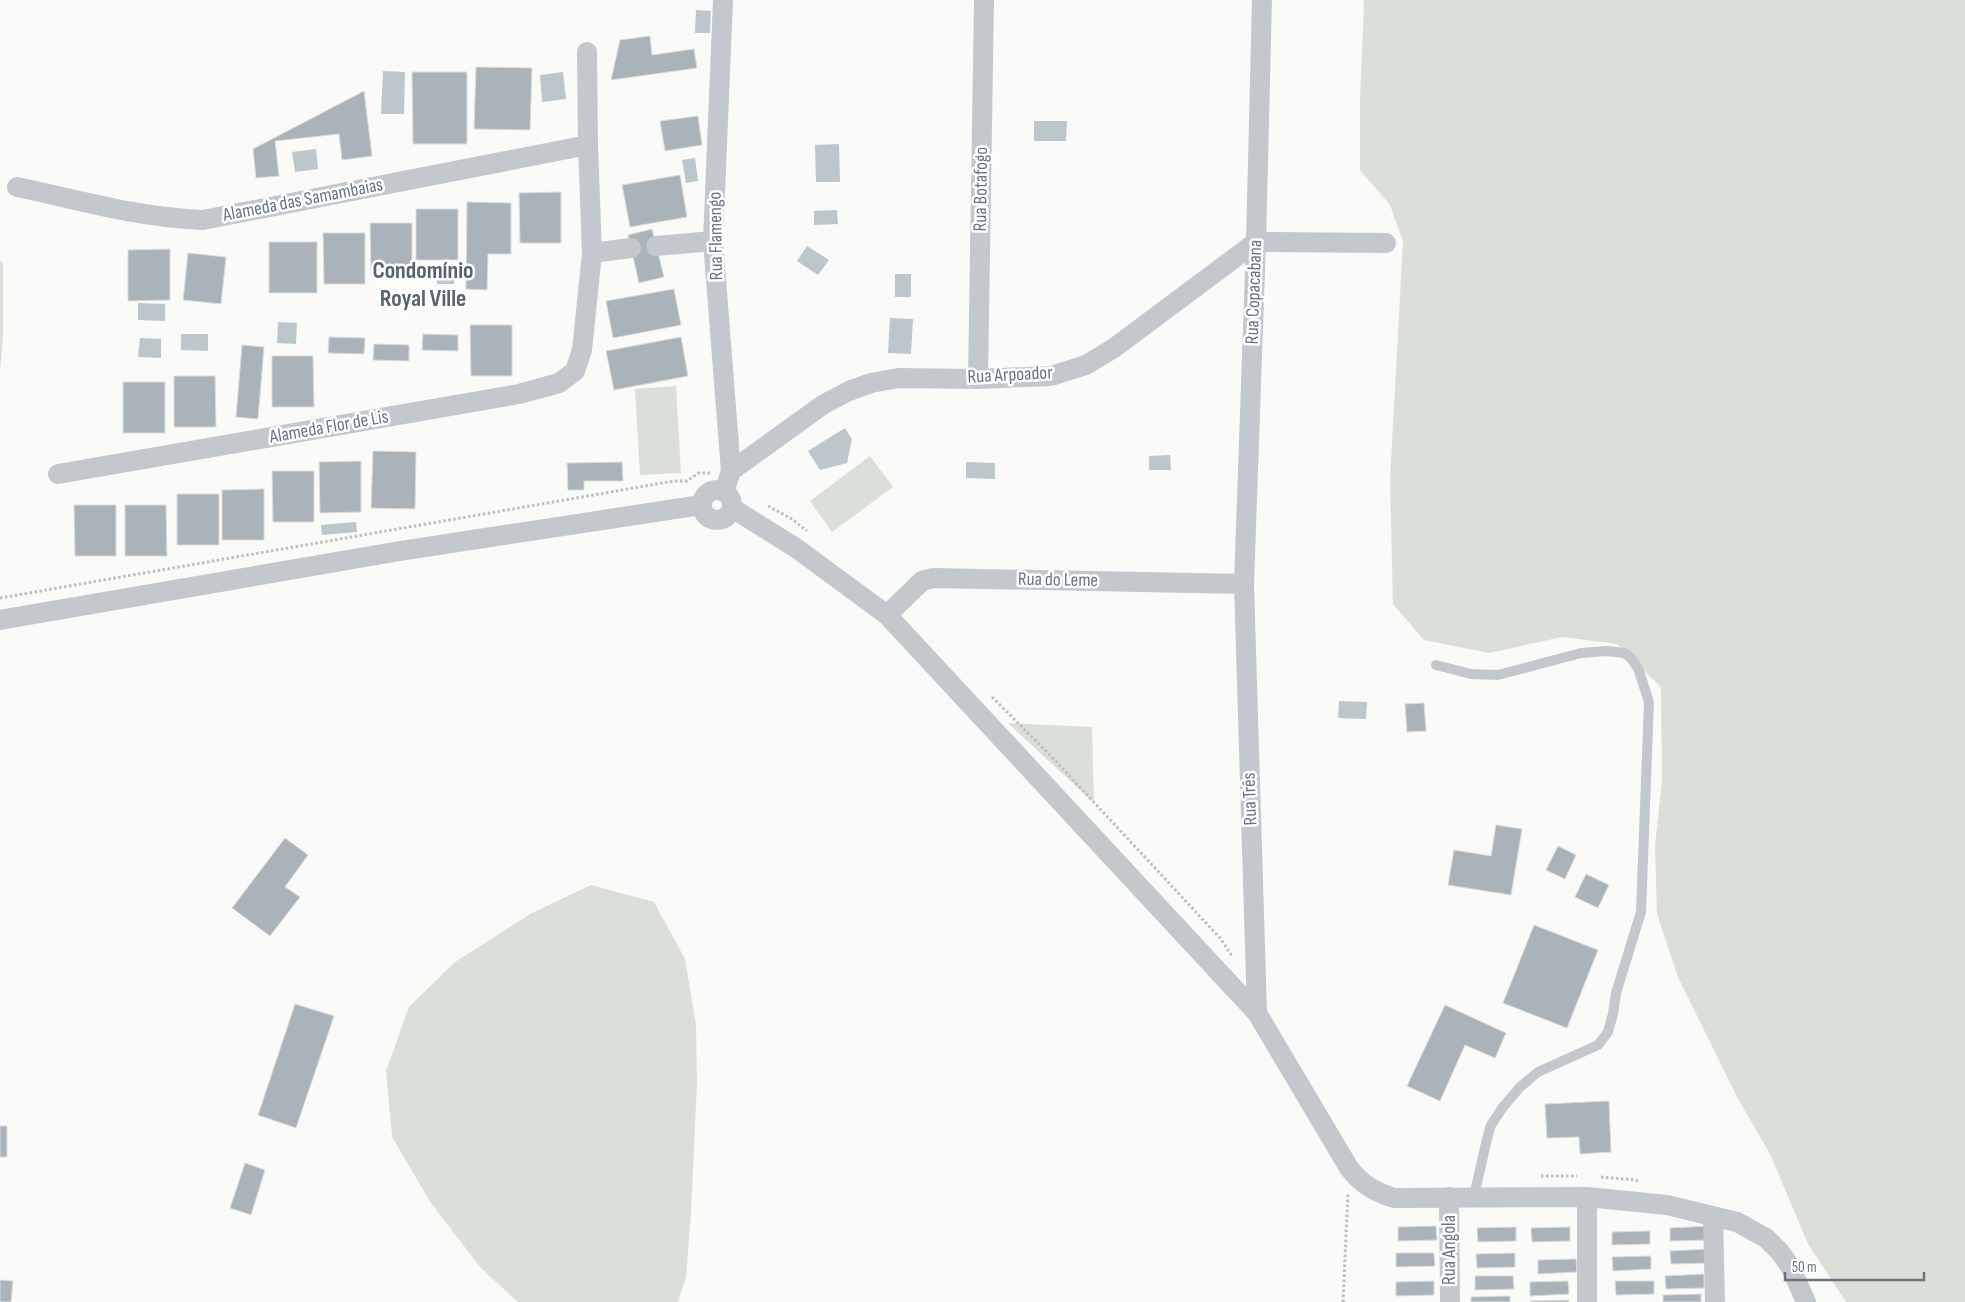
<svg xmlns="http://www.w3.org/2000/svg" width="1965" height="1302" font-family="'Sofia Sans Condensed',sans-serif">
	<rect width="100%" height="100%" fill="#fafaf8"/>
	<path fill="#dadfd7" d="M 1364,0 L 1965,0 L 1965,1302 L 1846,1302 L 1808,1244 L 1771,1156 L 1736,1095 L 1678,977 L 1657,914 L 1655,845 L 1662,781 L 1661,687 L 1617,644 L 1562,637 L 1489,653 L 1424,640 L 1393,604 L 1390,480 L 1403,241 L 1390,205 L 1360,170 L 1360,104 Z
		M 0,260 L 3,264 L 3,334 L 0,373 Z
		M 676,386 L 681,473 L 640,475 L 635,389 Z
		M 870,456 L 893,487 L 832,532 L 810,501 Z
		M 1008,723 L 1092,727 L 1094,803 Z
		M 591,885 L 654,902 L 685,959 L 696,1025 L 697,1082 L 691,1213 L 686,1277 L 678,1302 L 518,1302 L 480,1267 L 431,1203 L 392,1137 L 386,1071 L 409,1007 L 455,962 L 532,913 Z"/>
	<path fill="#bbc7cb" d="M 696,10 L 711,11 L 710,33 L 695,33 Z
		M 383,71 L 405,72 L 404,114 L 381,114 Z
		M 563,72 L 566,99 L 542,102 L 540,75 Z
		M 1034,121 L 1067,121 L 1066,141 L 1034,141 Z
		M 839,144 L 840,182 L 816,182 L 815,145 Z
		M 316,149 L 318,169 L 295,172 L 292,152 Z
		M 695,158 L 698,181 L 686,183 L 682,160 Z
		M 837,210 L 838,224 L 814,225 L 814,211 Z
		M 807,246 L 829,260 L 818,275 L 797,261 Z
		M 454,265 L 454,284 L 437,284 L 437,266 Z
		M 895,274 L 911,274 L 911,297 L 895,297 Z
		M 138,303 L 165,304 L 165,321 L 138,320 Z
		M 890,318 L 913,319 L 911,354 L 888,353 Z
		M 278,322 L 297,323 L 296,344 L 277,343 Z
		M 181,334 L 208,334 L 208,351 L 181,350 Z
		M 140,338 L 161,339 L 161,358 L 138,357 Z
		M 845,428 L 852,439 L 847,463 L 820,470 L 808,451 Z
		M 1170,455 L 1171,470 L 1149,470 L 1149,456 Z
		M 966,462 L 995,463 L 995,479 L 966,478 Z
		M 356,522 L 357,532 L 322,535 L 321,525 Z
		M 1339,701 L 1367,702 L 1366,719 L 1338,718 Z"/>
	<path fill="#aab3b9" stroke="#dcdcda" d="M 650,36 L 652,55 L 694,49 L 697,68 L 611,80 L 620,40 Z
		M 476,67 L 532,68 L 530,130 L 474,129 Z
		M 412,72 L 467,72 L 467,144 L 413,144 Z
		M 364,91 L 372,156 L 342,160 L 339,134 L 275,141 L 279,176 L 256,178 L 253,149 Z
		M 698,116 L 702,145 L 665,151 L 660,121 Z
		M 680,175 L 687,217 L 630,227 L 622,185 Z
		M 561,192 L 561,243 L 520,243 L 519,193 Z
		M 467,202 L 511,203 L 511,254 L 488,254 L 487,290 L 466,289 Z
		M 416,209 L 458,209 L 458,260 L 416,260 Z
		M 370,223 L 412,223 L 412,274 L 371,274 Z
		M 652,229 L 664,277 L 639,283 L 628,235 Z
		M 323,233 L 365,233 L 365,284 L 324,284 Z
		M 269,242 L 317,242 L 317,293 L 269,293 Z
		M 170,249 L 170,300 L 128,301 L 128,250 Z
		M 188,253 L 226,257 L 221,304 L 183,300 Z
		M 674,289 L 681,325 L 613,338 L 606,301 Z
		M 470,325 L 512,325 L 512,376 L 471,376 Z
		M 423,334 L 458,335 L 458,351 L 422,350 Z
		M 329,337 L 365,338 L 364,354 L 328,353 Z
		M 681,337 L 688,376 L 614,390 L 606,351 Z
		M 374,344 L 409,345 L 409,361 L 373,360 Z
		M 242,345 L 264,347 L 258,419 L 236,417 Z
		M 272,356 L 313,356 L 314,407 L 272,407 Z
		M 174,376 L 215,376 L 216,427 L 174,427 Z
		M 123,382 L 165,382 L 165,433 L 123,433 Z
		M 373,451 L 416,452 L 415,509 L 371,508 Z
		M 361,461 L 361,512 L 320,513 L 319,462 Z
		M 622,462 L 623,481 L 584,481 L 584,490 L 568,490 L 567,463 Z
		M 272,471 L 314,471 L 314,522 L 273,522 Z
		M 264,489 L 264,540 L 222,540 L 222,490 Z
		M 177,494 L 219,494 L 219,545 L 177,545 Z
		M 74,505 L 116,505 L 116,556 L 75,556 Z
		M 125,505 L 166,505 L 167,556 L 125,556 Z
		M 1424,703 L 1426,731 L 1407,732 L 1405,704 Z
		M 1496,825 L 1522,829 L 1511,895 L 1448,885 L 1454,850 L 1491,856 Z
		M 285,838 L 308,855 L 285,887 L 300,897 L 270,936 L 232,908 Z
		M 1558,846 L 1576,855 L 1565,879 L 1546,870 Z
		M 1586,874 L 1609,885 L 1598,908 L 1575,897 Z
		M 1534,925 L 1598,950 L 1567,1028 L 1503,1003 Z
		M 295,1004 L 334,1016 L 296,1128 L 258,1115 Z
		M 1445,1005 L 1506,1033 L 1495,1058 L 1465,1045 L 1440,1101 L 1407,1086 Z
		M 1609,1101 L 1611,1152 L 1580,1154 L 1579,1137 L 1547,1138 L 1545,1104 Z
		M 0,1126 L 7,1126 L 7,1157 L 0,1157 Z
		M 245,1163 L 265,1170 L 251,1215 L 230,1208 Z
		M 1436,1226 L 1437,1240 L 1398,1241 L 1398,1227 Z
		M 1708,1226 L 1709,1240 L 1670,1241 L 1670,1228 Z
		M 1516,1227 L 1516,1241 L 1478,1242 L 1477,1228 Z
		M 1570,1227 L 1570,1241 L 1532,1242 L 1531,1228 Z
		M 1650,1231 L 1650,1244 L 1612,1245 L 1612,1232 Z
		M 1709,1249 L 1709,1263 L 1671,1264 L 1670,1251 Z
		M 1396,1253 L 1434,1253 L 1435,1266 L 1396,1267 Z
		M 1515,1253 L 1515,1267 L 1477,1268 L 1476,1254 Z
		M 1651,1256 L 1651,1269 L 1613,1271 L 1612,1257 Z
		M 1576,1259 L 1577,1272 L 1538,1274 L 1538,1260 Z
		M 1704,1274 L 1704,1288 L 1666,1289 L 1665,1276 Z
		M 1475,1276 L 1513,1276 L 1514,1289 L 1475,1290 Z
		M 0,1280 L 13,1281 L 11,1302 L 0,1302 Z
		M 1434,1281 L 1434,1295 L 1396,1296 L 1396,1282 Z
		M 1568,1281 L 1569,1294 L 1530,1296 L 1530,1282 Z
		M 1615,1281 L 1654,1281 L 1654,1294 L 1616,1295 Z
		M 1701,1294 L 1701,1302 L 1663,1302 L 1663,1295 Z
		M 1510,1296 L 1510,1302 L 1471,1302 L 1471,1297 Z
		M 1569,1300 L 1569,1302 L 1531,1302 L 1530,1301 Z"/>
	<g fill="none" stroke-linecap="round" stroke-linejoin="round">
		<path stroke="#bbbfc2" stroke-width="3" stroke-dasharray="2.5 2.5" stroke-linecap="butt" d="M 768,506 L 792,519 L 807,531
			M 0,598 L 674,481 L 687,481 L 699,473 L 712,473
			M 992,697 L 1050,755 L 1220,938 L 1232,956
			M 1541,1176 L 1577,1176
			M 1601,1177 L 1636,1180 L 1639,1182
			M 1343,1302 L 1348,1193"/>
		<path stroke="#c3c8cc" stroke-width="10" d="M 1436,665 L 1471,674 L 1498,675 L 1581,653 L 1607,651 L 1624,653 L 1630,657 L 1638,668 L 1649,702 L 1641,912 L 1616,993 L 1613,1014 L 1608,1032 L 1598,1045 L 1538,1072 L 1520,1087 L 1503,1107 L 1491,1125 L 1487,1139 L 1474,1196"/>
		<path stroke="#c3c8cc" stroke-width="20" d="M 723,0 L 713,241 L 731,471
			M 17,187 C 79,200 140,218 203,220 L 588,145
			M 656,246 L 713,241
			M 592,253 L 631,248
			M 978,379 L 984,0
			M 58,474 L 519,394 L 559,383 L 575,371 L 582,350 L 592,253 L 588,145 L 587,52
			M702 505a15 15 0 1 1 30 0a15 15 0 1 1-30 0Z
			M 724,492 L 731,471 L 824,404 L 849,391 L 871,383 L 898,378 L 978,379 L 1051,376 L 1086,365 L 1114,348 L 1256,242 L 1386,243
			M 732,508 L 796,548 L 887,615 L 1257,1013 L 1349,1168 C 1361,1184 1375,1192 1394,1198 L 1587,1197 L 1667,1205 L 1737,1222 L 1766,1238 L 1780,1252 L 1790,1266 L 1806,1302
			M 887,615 L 922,581 L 933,578 L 1244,584
			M 0,620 L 400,551 L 701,505
			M 1257,1013 L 1244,584 L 1256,242 L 1262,0
			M 1449,1197 L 1450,1302
			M 1587,1197 L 1587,1302
			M 1713,1216 L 1715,1302"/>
	</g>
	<g text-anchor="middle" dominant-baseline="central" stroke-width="5" stroke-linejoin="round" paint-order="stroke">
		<g font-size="19" fill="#657683" stroke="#fff">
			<text transform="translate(981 189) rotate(-89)">Rua Botafogo</text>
			<text transform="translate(303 200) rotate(-11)">Alameda das Samambaias</text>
			<text transform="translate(716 236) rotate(-91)">Rua Flamengo</text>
			<text transform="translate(1254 292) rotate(-88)">Rua Copacabana</text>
			<text transform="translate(1010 375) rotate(-3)">Rua Arpoador</text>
			<text transform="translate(329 427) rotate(-10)">Alameda Flor de Lis</text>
			<text transform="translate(1058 580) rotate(1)">Rua do Leme</text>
			<text transform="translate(1250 799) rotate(-92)">Rua Três</text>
			<text transform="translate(1449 1250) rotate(-90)">Rua Angola</text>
		</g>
		<g font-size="24" font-weight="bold" fill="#57646e" stroke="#fff">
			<text x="423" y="270">Condomínio<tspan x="423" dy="28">Royal Ville</tspan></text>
		</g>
	</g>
	<path d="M1785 1272v8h139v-8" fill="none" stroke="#657683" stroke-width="2.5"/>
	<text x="1792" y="1272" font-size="15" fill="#657683" stroke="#ffffff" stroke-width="4" paint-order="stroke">50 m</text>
</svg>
